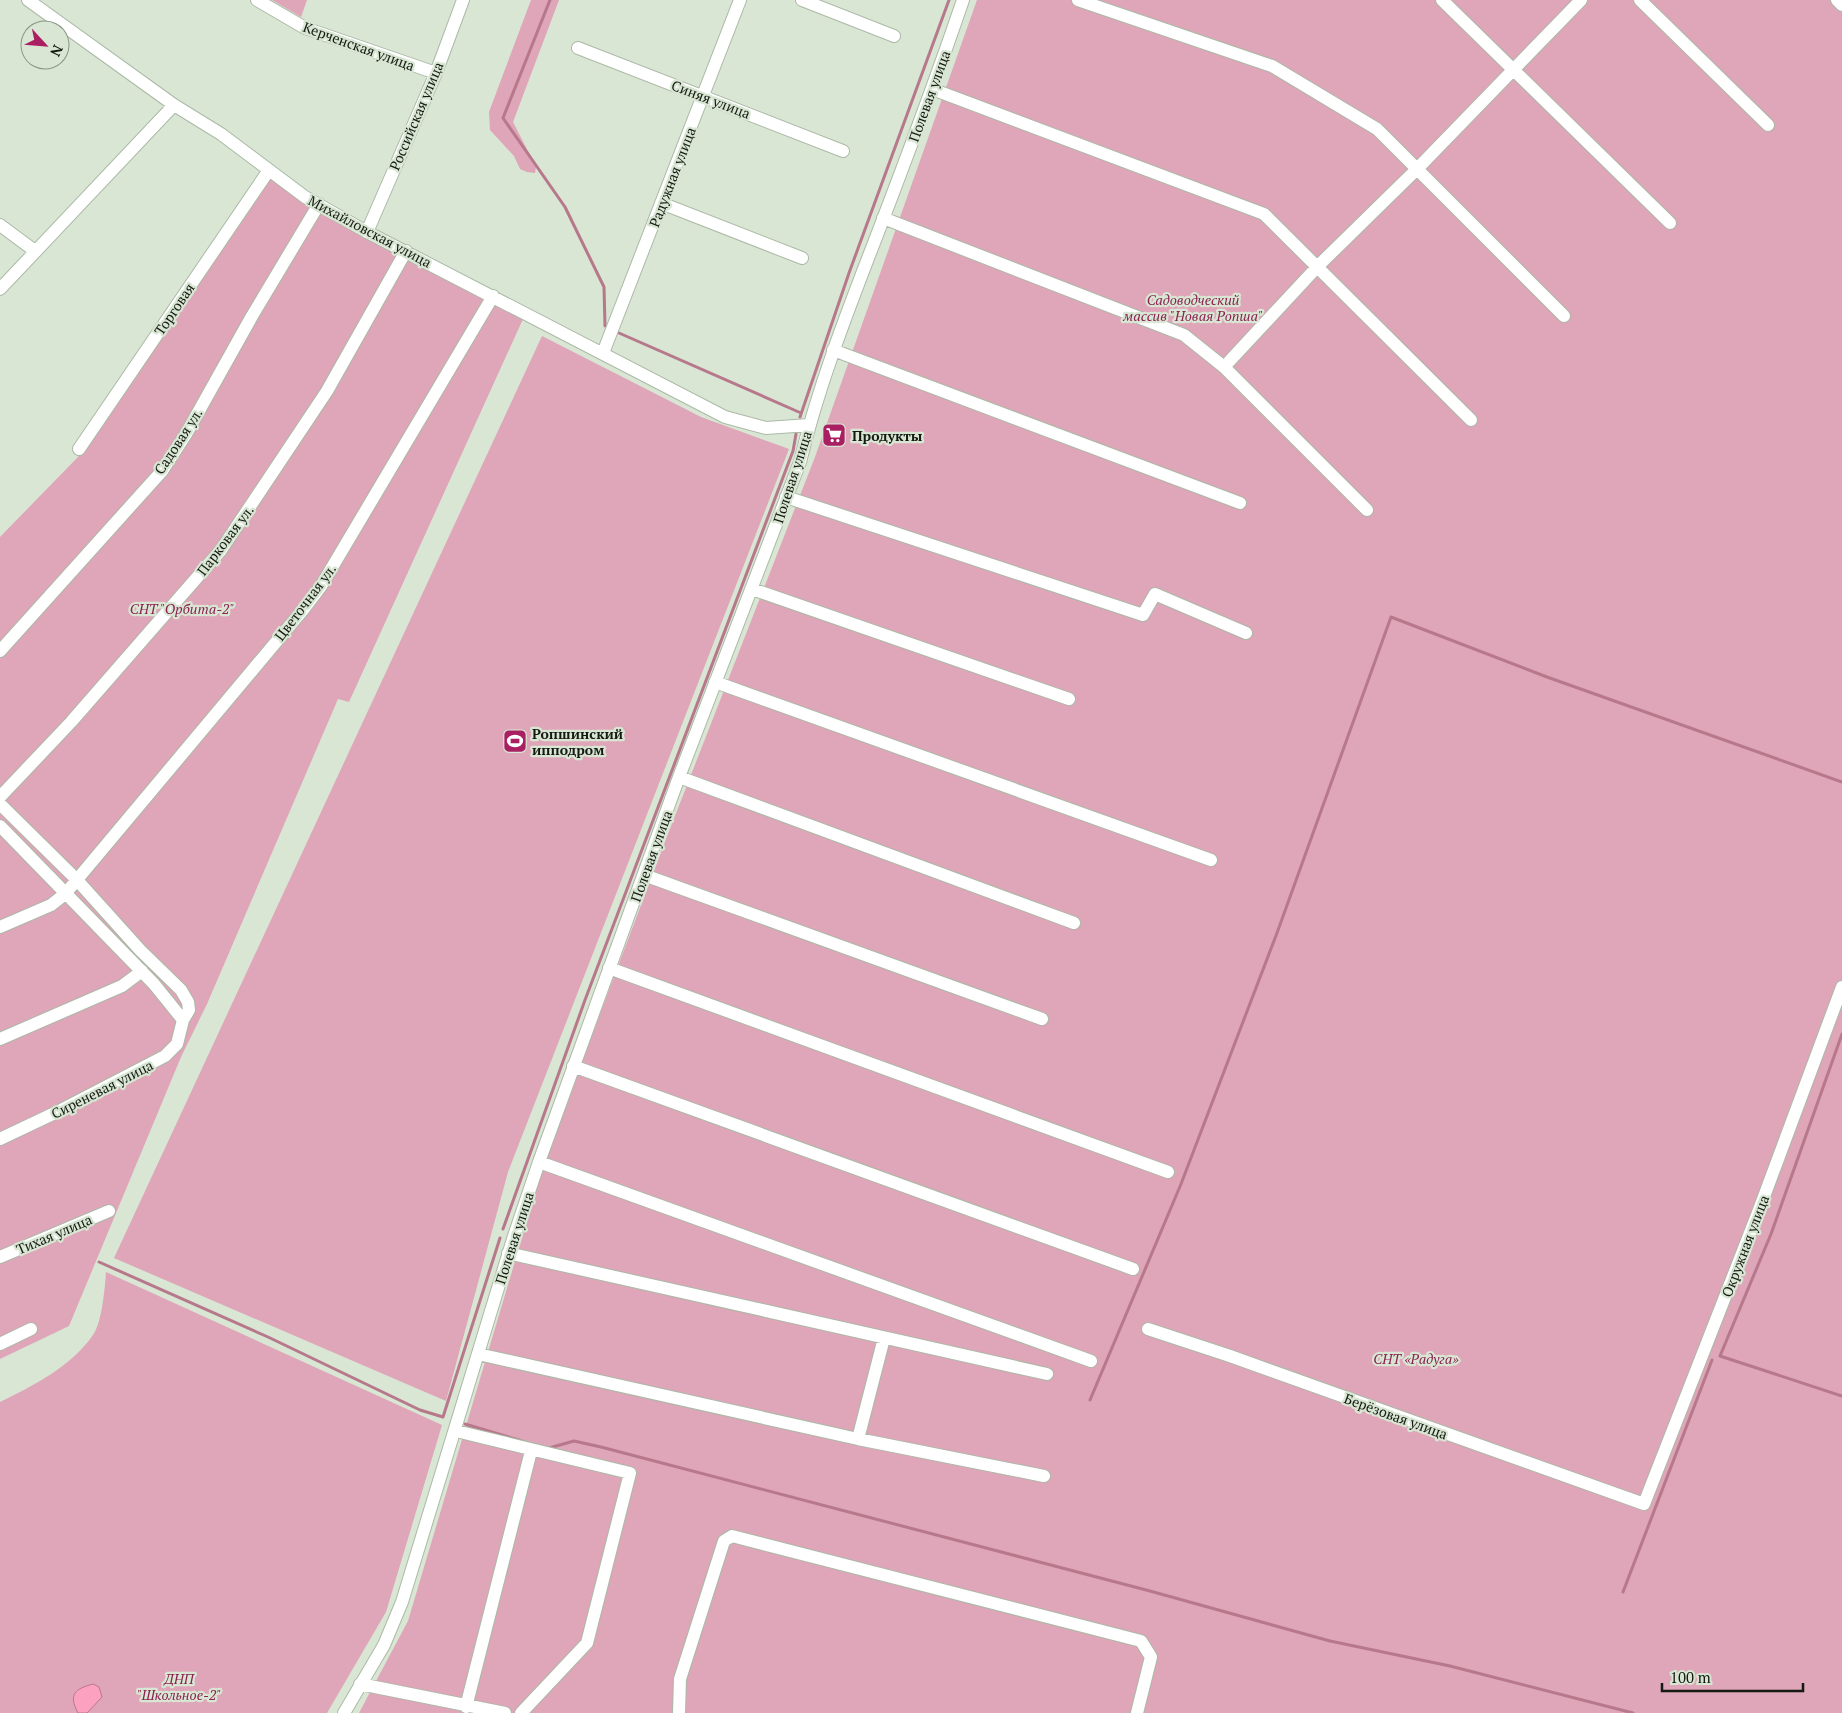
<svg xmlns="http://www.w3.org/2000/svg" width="1842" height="1713" font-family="'PT Serif',serif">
	<rect width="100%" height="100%" fill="#d8e6d3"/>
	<path fill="#dfa5b8" d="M 272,0 L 307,0 L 301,17 Z
		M 531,0 L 559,0 L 513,122 L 536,167 L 535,173 L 527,172 L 520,169 L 514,156 L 490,130 L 489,112 Z
		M 977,0 L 1842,0 L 1842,1713 L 359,1713 L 408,1621 L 546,1157 L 666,839 L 815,457 Z
		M 270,175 L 523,319 L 349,702 L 338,699 L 207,1004 L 181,1057 L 69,1326 L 0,1359 L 0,537 L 78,457 Z
		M 542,336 L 701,417 L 789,449 L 508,1172 L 446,1401 L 114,1258 Z
		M 106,1272 L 442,1425 L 386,1612 L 327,1713 L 0,1713 L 0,1402 C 33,1386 72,1366 93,1335 C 102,1323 105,1287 106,1272 Z"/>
	<path fill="#fda1c1" stroke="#b7788c" d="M 93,1684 L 99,1687 L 102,1697 L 87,1713 L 78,1713 C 68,1694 75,1689 93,1684 Z"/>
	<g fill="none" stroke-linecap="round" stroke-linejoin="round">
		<path stroke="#b7788c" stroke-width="3" d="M 550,0 L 503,118 L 565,207 L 604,287 L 605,326
			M 619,333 L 801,413
			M 800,417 L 849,273 L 949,0
			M 1842,1034 L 1771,1234 L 1720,1356 L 1842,1396
			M 503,1229 L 585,1000 L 793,451 L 796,434
			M 99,1262 L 268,1337 L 420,1410 L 443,1417 L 500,1238
			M 1090,1400 L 1181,1184 L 1277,933 L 1391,617 L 1547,677 L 1842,782
			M 465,1424 L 522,1441
			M 549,1448 L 574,1441 L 601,1447 L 1150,1591 L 1330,1641 L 1450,1666 L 1633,1713
			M 1623,1592 L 1712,1360"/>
		<g stroke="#acb9a7" stroke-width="14">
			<path id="minor" d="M 28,0 L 174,105 L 221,134 L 305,197 L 367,232 L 725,417 L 766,428 L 809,425
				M 257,0 L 305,28 L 436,73
				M 802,0 L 894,36
				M 1078,0 L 1272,66 L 1377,129 L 1564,316
				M 1442,0 L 1670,223
				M 1640,0 L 1768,125
				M 1837,0 L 1842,5
				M 578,48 L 843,151
				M 932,89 L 1264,214 L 1471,420
				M 661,203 L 802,258
				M 883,218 L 1184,335 L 1224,367 L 1367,510
				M 0,225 L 35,251
				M 367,232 L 436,73 L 463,0
				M 0,289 L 174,105
				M 833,350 L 1240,503
				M 603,353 L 740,0
				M 1224,367 L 1318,266 L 1417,169 L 1581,0
				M 79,449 L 269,170
				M 786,497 L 1143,615 L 1155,594 L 1246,633
				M 752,589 L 1069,699
				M 0,651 L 162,471 L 186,434 L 252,316 L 319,204
				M 715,682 L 1211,860
				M 679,777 L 1074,923
				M 0,797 L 71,722 L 221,550 L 327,391 L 406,251
				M 0,804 L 77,880 L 140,950 L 181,990 L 188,1002 L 189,1010 L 183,1020 L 177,1044 L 165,1056 L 59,1111 L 0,1139
				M 0,826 L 154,984 L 183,1020
				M 644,875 L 1042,1019
				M 0,927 L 51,905 L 65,894 L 302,611 L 321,586 L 493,296
				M 609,968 L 1168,1172
				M 0,1039 L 122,986 L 142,971
				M 573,1066 L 1133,1269
				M 539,1162 L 1091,1361
				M 508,1253 L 1047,1374
				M 0,1257 L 109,1211
				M 1148,1329 L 1230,1356 L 1644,1504 L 1759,1210 L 1842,987
				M 0,1344 L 31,1329
				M 478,1354 L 858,1439 L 1044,1476
				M 456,1431 L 630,1473 L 587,1643 L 521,1713
				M 858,1439 L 884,1338
				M 360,1684 L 505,1713
				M 466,1707 L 531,1451
				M 344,1713 L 384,1645 L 402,1602 L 513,1239 L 539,1162 L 679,777 L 800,462 C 819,384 848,310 877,235 C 907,157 936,79 963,0
				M 679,1713 L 680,1679 L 724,1541 L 732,1536 L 1141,1641 L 1151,1657 L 1137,1713"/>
		</g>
		<use href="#minor" stroke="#fff" stroke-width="12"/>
	</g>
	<defs>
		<g id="supermarket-square" transform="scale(1.25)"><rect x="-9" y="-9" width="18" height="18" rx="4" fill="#aa1f62" stroke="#d8e6d3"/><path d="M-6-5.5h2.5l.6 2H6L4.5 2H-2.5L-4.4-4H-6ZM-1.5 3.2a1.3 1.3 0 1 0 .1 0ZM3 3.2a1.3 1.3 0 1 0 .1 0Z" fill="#fff"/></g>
		<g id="stadium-square" transform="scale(1.25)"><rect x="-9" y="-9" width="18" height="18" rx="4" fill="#aa1f62" stroke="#d8e6d3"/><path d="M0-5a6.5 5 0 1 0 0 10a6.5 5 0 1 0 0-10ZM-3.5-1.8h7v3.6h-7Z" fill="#fff"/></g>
	</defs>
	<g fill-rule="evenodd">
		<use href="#supermarket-square" x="834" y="435"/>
		<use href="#stadium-square" x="515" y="741"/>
	</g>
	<g text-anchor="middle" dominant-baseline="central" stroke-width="4.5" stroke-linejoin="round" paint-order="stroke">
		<g font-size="14" fill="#141912" stroke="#d8e6d3">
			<text transform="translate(359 46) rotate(20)">Керченская улица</text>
			<text transform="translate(929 96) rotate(-70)">Полевая улица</text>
			<text transform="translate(711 99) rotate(21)">Синяя улица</text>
			<text transform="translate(416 116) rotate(-67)">Российская улица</text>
			<text transform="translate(672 177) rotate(-69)">Радужная улица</text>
			<text transform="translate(370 231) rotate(28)">Михайловская улица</text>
			<text transform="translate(174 309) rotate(-56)">Торговая</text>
			<text transform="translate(178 441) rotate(-57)">Садовая ул.</text>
			<text transform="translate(792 477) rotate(-72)">Полевая улица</text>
			<text transform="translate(225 540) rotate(-53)">Парковая ул.</text>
			<text transform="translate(305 602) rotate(-53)">Цветочная ул.</text>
			<text transform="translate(651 856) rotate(-70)">Полевая улица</text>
			<text transform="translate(102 1089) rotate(-27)">Сиреневая улица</text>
			<text transform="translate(54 1234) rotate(-23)">Тихая улица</text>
			<text transform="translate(514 1238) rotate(-72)">Полевая улица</text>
			<text transform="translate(1745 1246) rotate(-69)">Окружная улица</text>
			<text transform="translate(1396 1416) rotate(20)">Берёзовая улица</text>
		</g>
		<g font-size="14" font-style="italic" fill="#8a2151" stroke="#d8e6d3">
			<text x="1193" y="299">Садоводческий<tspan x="1193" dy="16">массив "Новая Ропша"</tspan></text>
			<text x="182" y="608">СНТ "Орбита-2"</text>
			<text x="1416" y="1358">СНТ «Радуга»</text>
			<text x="179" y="1678">ДНП<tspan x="179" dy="16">"Школьное-2"</tspan></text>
		</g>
		<g font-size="14" font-weight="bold" fill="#141912" stroke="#d8e6d3" text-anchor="start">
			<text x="852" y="435">Продукты</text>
			<text x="532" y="733">Ропшинский<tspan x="532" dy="16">ипподром</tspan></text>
		</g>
	</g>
	<g transform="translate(45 45) rotate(116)"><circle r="24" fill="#d8e6d3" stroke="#8a9486"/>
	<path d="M0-4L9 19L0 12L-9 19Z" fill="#aa1f62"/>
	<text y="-8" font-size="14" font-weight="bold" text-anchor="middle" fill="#141912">N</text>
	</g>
	<path d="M1662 1683v8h141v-8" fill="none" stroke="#141912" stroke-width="2.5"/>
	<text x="1670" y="1683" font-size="15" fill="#141912" stroke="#d8e6d3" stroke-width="4" paint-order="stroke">100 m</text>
</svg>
